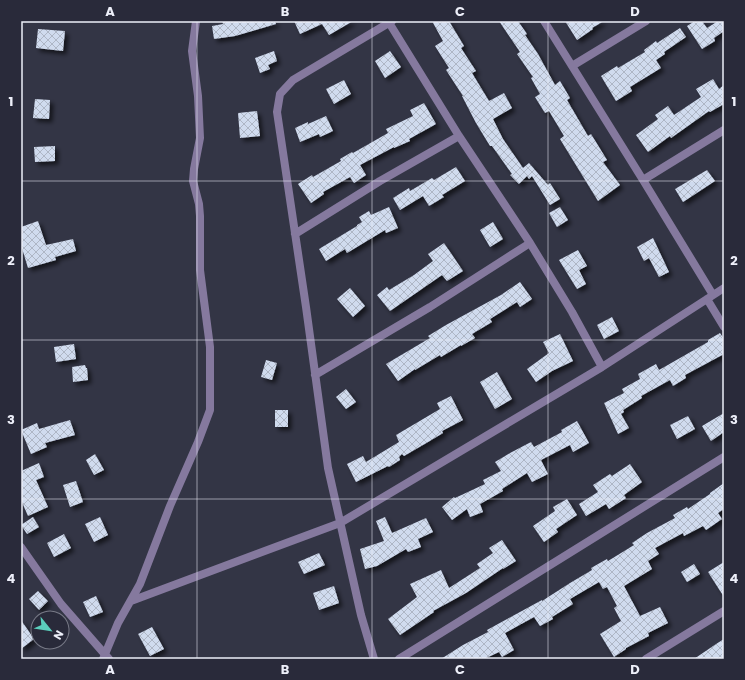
<svg xmlns="http://www.w3.org/2000/svg" width="745" height="680" font-family="Poppins,sans-serif">
	<defs>
		<pattern id="building-cross-hatch" width="8" height="8" patternUnits="userSpaceOnUse"><rect width="8" height="8" fill="#d0dbee"/><path d="M0 0l8 8M0 8l8-8" fill="none" stroke="#aeb6c5"/></pattern>
		<filter id="shadow"><feDropShadow dx="3.5" dy="3.5" stdDeviation="2" flood-color="#0009"/></filter>
	</defs>
	<rect width="100%" height="100%" fill="#333545"/>
	<path fill="url(#building-cross-hatch)" filter="url(#shadow)" d="M 222,21 L 275,21 L 276,24 L 235,36 L 214,39 L 212,26 L 223,24 Z
		M 294,21 L 353,21 L 329,35 L 322,24 L 300,34 Z
		M 432,21 L 449,21 L 464,46 L 461,48 L 476,71 L 472,73 L 489,101 L 504,93 L 512,108 L 493,119 L 503,139 L 523,168 L 529,163 L 548,185 L 550,183 L 560,199 L 550,205 L 532,176 L 529,179 L 527,176 L 519,184 L 510,175 L 512,174 L 492,146 L 490,146 L 476,123 L 462,96 L 463,96 L 446,70 L 449,68 L 435,46 L 443,41 Z
		M 499,21 L 518,21 L 527,34 L 525,35 L 538,54 L 555,85 L 560,81 L 570,98 L 567,100 L 588,136 L 591,134 L 607,160 L 603,162 L 620,185 L 598,201 L 560,139 L 564,136 L 549,111 L 545,113 L 535,97 L 540,94 L 531,78 L 533,77 L 517,54 L 520,52 Z
		M 565,21 L 604,21 L 592,28 L 593,29 L 577,40 Z
		M 695,21 L 702,21 L 707,28 L 718,21 L 724,21 L 724,31 L 714,38 L 715,41 L 702,49 L 687,26 Z
		M 680,28 L 686,37 L 664,52 L 665,54 L 656,60 L 661,68 L 630,87 L 632,91 L 616,101 L 601,76 L 617,66 L 618,68 L 645,52 L 644,50 L 656,41 L 657,43 Z
		M 38,29 L 65,31 L 63,51 L 36,48 Z
		M 274,51 L 277,61 L 268,65 L 270,69 L 260,73 L 255,58 Z
		M 390,51 L 401,67 L 385,78 L 375,61 Z
		M 713,79 L 719,89 L 724,85 L 724,104 L 710,112 L 709,111 L 671,138 L 670,136 L 648,152 L 636,135 L 658,119 L 655,115 L 668,106 L 674,115 L 701,97 L 696,89 Z
		M 344,80 L 351,94 L 334,104 L 326,89 Z
		M 35,99 L 50,100 L 49,119 L 33,118 Z
		M 424,103 L 436,124 L 409,139 L 410,141 L 394,148 L 394,147 L 360,165 L 366,175 L 354,183 L 350,177 L 323,192 L 324,194 L 311,203 L 298,184 L 312,175 L 313,177 L 341,161 L 340,159 L 352,152 L 353,153 L 388,133 L 386,129 L 413,116 L 410,110 Z
		M 257,111 L 260,136 L 240,138 L 238,113 Z
		M 326,116 L 333,131 L 320,137 L 319,134 L 300,142 L 295,128 L 308,122 L 308,124 Z
		M 55,146 L 55,161 L 35,162 L 34,147 Z
		M 456,167 L 465,181 L 442,195 L 444,197 L 429,206 L 423,196 L 400,210 L 393,198 L 409,188 L 410,191 L 432,178 L 434,180 Z
		M 707,170 L 715,181 L 683,202 L 675,189 Z
		M 389,207 L 398,228 L 386,233 L 385,230 L 347,253 L 345,249 L 326,261 L 319,249 L 357,226 L 357,225 L 362,222 L 359,217 L 369,211 L 371,215 Z
		M 560,207 L 568,220 L 557,227 L 549,213 Z
		M 38,221 L 46,245 L 73,239 L 76,251 L 55,257 L 56,260 L 28,268 L 21,245 L 21,227 Z
		M 493,222 L 503,239 L 490,247 L 480,230 Z
		M 653,238 L 669,272 L 659,277 L 649,258 L 644,261 L 637,247 Z
		M 444,243 L 463,271 L 447,281 L 442,275 L 390,311 L 377,295 L 387,287 L 389,290 L 414,275 L 433,261 L 428,254 Z
		M 578,250 L 587,266 L 579,270 L 586,284 L 577,289 L 559,260 Z
		M 520,282 L 532,299 L 520,307 L 517,302 L 490,319 L 492,322 L 472,334 L 475,338 L 461,346 L 461,345 L 441,357 L 440,355 L 415,370 L 415,369 L 398,381 L 386,364 L 430,338 L 428,336 L 446,325 L 501,295 Z
		M 350,288 L 365,306 L 353,317 L 337,299 Z
		M 612,317 L 619,331 L 604,339 L 597,325 Z
		M 720,333 L 724,339 L 724,354 L 685,375 L 686,378 L 673,386 L 670,380 L 641,396 L 642,398 L 623,410 L 624,412 L 621,414 L 629,428 L 618,434 L 604,403 L 624,393 L 622,389 L 640,379 L 638,374 L 656,364 L 659,370 L 708,342 L 708,340 Z
		M 560,334 L 573,361 L 552,371 L 536,382 L 527,369 L 549,353 L 543,342 Z
		M 74,344 L 76,359 L 56,362 L 54,347 Z
		M 266,360 L 277,363 L 272,380 L 261,377 Z
		M 85,365 L 86,368 L 87,368 L 88,380 L 73,382 L 72,367 Z
		M 497,372 L 512,399 L 495,409 L 480,382 Z
		M 346,389 L 356,402 L 346,409 L 336,397 Z
		M 451,396 L 463,420 L 442,431 L 443,433 L 428,442 L 404,456 L 402,454 L 399,457 L 400,460 L 389,467 L 388,466 L 356,482 L 347,464 L 363,456 L 366,462 L 399,442 L 396,435 L 440,409 L 437,403 Z
		M 275,410 L 288,410 L 288,427 L 275,427 Z
		M 724,413 L 724,432 L 711,441 L 702,426 Z
		M 688,416 L 695,429 L 677,439 L 670,425 Z
		M 70,420 L 75,435 L 45,443 L 47,447 L 31,454 L 21,430 L 37,423 L 39,429 Z
		M 577,421 L 589,443 L 573,452 L 570,445 L 541,460 L 548,474 L 532,482 L 527,473 L 502,489 L 503,491 L 480,504 L 483,512 L 470,517 L 467,509 L 452,520 L 442,507 L 454,497 L 455,498 L 485,484 L 483,480 L 501,471 L 495,462 L 510,453 L 531,442 L 534,447 L 562,432 L 561,430 Z
		M 95,454 L 104,470 L 94,475 L 86,460 Z
		M 39,463 L 44,477 L 36,480 L 48,507 L 28,516 L 21,500 L 21,471 Z
		M 630,464 L 642,482 L 624,495 L 626,498 L 609,509 L 606,504 L 586,516 L 579,504 L 598,492 L 593,485 L 610,474 L 612,476 Z
		M 76,481 L 83,502 L 70,507 L 63,485 Z
		M 724,483 L 724,509 L 718,513 L 722,519 L 706,530 L 703,526 L 684,536 L 683,533 L 655,548 L 659,554 L 648,561 L 652,569 L 624,586 L 640,616 L 660,607 L 668,623 L 648,633 L 649,636 L 626,648 L 626,649 L 614,657 L 600,634 L 621,621 L 614,608 L 617,606 L 607,587 L 603,589 L 599,582 L 570,599 L 573,604 L 552,617 L 553,619 L 540,626 L 534,617 L 505,633 L 514,650 L 502,657 L 499,652 L 484,659 L 441,659 L 463,645 L 488,632 L 487,630 L 542,600 L 542,601 L 570,583 L 592,570 L 591,568 L 607,559 L 608,561 L 634,545 L 632,543 L 647,533 L 675,518 L 673,515 L 687,507 L 688,509 L 710,494 L 710,493 Z
		M 567,499 L 577,515 L 556,529 L 558,532 L 544,542 L 533,526 L 555,511 L 553,507 Z
		M 33,517 L 39,527 L 27,534 L 21,525 Z
		M 100,517 L 108,535 L 94,542 L 85,524 Z
		M 385,517 L 392,533 L 426,518 L 433,532 L 418,539 L 421,547 L 408,552 L 406,549 L 377,566 L 365,569 L 360,549 L 384,541 L 376,521 Z
		M 64,534 L 71,548 L 54,557 L 47,543 Z
		M 502,540 L 516,561 L 503,569 L 503,568 L 466,593 L 433,611 L 434,612 L 400,635 L 388,619 L 417,597 L 410,584 L 441,570 L 449,588 L 480,568 L 477,564 L 493,553 L 489,548 Z
		M 319,553 L 325,565 L 304,574 L 298,562 Z
		M 724,562 L 724,597 L 708,572 Z
		M 694,564 L 700,574 L 687,582 L 681,572 Z
		M 334,586 L 339,603 L 319,610 L 313,593 Z
		M 38,591 L 48,601 L 39,610 L 29,599 Z
		M 96,596 L 103,612 L 90,617 L 83,602 Z
		M 21,620 L 34,639 L 21,649 Z
		M 152,627 L 164,649 L 150,656 L 138,634 Z
		M 724,639 L 724,659 L 694,659 L 716,644 Z"/>
	<g fill="none" stroke-linecap="round" stroke-linejoin="round">
		<path stroke="#85799e" stroke-width="8" d="M 388,21 L 459,136 L 530,243 L 572,312 L 602,367
			M 544,21 L 643,180 L 713,295
			M 572,66 L 646,21
			M 643,180 L 724,130
			M 295,234 L 380,181 L 459,136
			M 707,299 L 724,327
			M 315,375 L 430,307 L 530,243
			M 21,547 L 61,604 L 109,659
			M 131,601 L 340,523 L 602,367 L 724,288
			M 103,659 L 118,623 L 140,584 L 170,506 L 198,442 L 210,410 L 210,347 L 200,270 L 200,216 L 199,204 L 193,181 L 194,169 L 200,138 L 198,96 L 192,51 L 196,21
			M 374,659 L 361,615 L 328,468 L 306,307 L 277,112 L 280,94 L 293,80 L 392,21
			M 399,659 L 724,457
			M 646,659 L 724,611"/>
	</g>
	<path fill="none" stroke="#edeff9" stroke-width="1" stroke-opacity="0.55" d="M 197,21 L 197,659M 372,21 L 372,659M 548,21 L 548,659M 21,181 L 724,181M 21,340 L 724,340M 21,499 L 724,499"/>
	<rect width="745" height="680" fill="none" stroke="#292a3a" stroke-width="44"/>
	<g transform="translate(50 630) rotate(120)"><circle r="19" fill="#292a3a" stroke="#777986"/>
	<path d="M0-3L7 15L0 10L-7 15Z" fill="#5bcebc"/>
	<text y="-6" font-size="11" font-weight="bold" text-anchor="middle" fill="#edeff9">N</text>
	</g>
	<rect x="22" y="22" width="701" height="636" fill="none" stroke="#edeff9" stroke-width="1.5"/>
	<g font-size="13" text-anchor="middle" font-weight="bold" fill="#edeff9">
		<text x="110" y="16">A</text>
		<text x="285" y="16">B</text>
		<text x="460" y="16">C</text>
		<text x="635" y="16">D</text>
		<text x="11" y="106">1</text>
		<text x="734" y="106">1</text>
		<text x="11" y="265">2</text>
		<text x="734" y="265">2</text>
		<text x="11" y="424">3</text>
		<text x="734" y="424">3</text>
		<text x="11" y="583">4</text>
		<text x="734" y="583">4</text>
		<text x="110" y="674">A</text>
		<text x="285" y="674">B</text>
		<text x="460" y="674">C</text>
		<text x="635" y="674">D</text>
	</g>
</svg>
